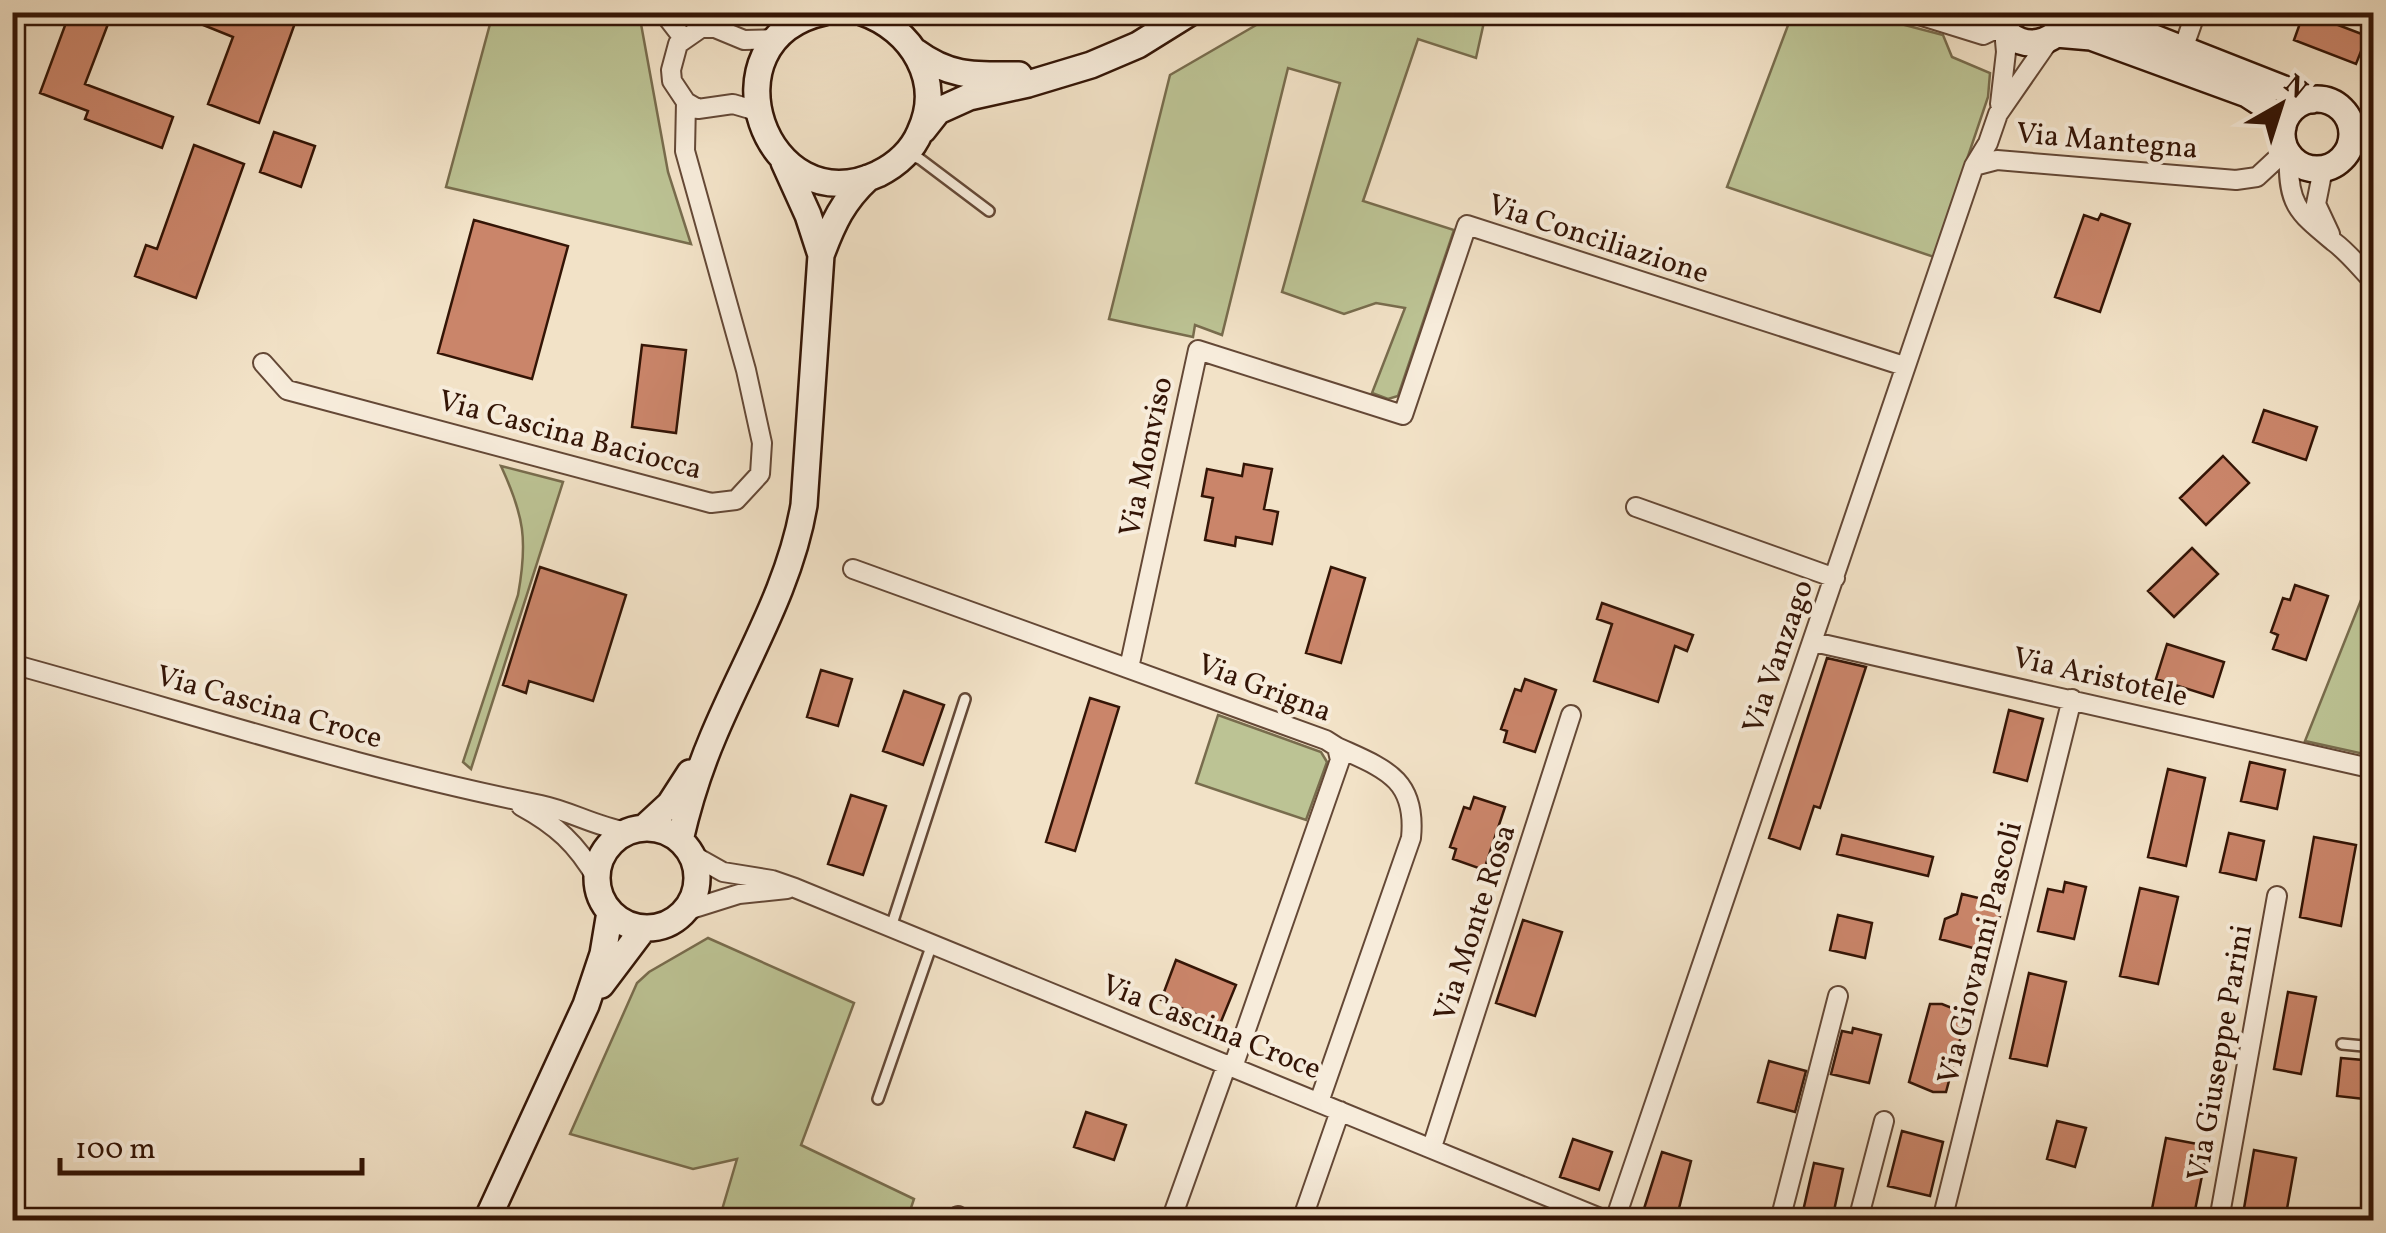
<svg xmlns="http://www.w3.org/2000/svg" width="2386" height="1233" font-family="Vollkorn,serif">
	<rect width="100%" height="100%" fill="#f2e2c7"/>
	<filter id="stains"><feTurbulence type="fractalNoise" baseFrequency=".002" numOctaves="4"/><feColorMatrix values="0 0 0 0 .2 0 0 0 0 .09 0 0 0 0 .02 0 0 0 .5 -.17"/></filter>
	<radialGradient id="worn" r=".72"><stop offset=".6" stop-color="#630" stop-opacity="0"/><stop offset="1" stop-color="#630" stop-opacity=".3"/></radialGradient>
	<path fill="#bcc394" stroke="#786c4d" stroke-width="2.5" d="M 1793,12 L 1859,13 L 1943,35 L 1952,57 L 1990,73 L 1988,97 L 1934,257 L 1727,187 Z
		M 493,13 L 639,13 L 668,172 L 691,244 L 446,187 Z
		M 1277,13 L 1486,13 L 1476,58 L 1418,39 L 1363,201 L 1454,230 L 1398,396 L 1388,399 L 1372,393 L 1405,308 L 1376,303 L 1344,314 L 1282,292 L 1340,83 L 1288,68 L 1222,335 L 1195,325 L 1193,337 L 1109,319 L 1170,75 Z
		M 501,466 L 563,482 L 471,769 L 463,762 L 518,595 C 528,540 524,516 501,466 Z
		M 2373,570 L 2373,756 L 2305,741 Z
		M 1218,715 L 1321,752 L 1327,762 L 1306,820 L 1196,783 Z
		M 708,938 L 854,1003 L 801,1145 L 914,1199 L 907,1220 L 719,1220 L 737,1159 L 693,1169 L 570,1134 L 637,983 L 649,972 Z"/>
	<path fill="#ca856a" stroke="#341506" stroke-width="2.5" d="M 70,12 L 108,24 L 85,84 L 173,117 L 162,148 L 85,119 L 88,111 L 40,93 Z
		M 171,12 L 299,12 L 259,123 L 208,104 L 233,37 Z
		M 2304,12 L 2367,36 L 2356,64 L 2294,40 Z
		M 274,132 L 315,146 L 301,187 L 260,172 Z
		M 194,145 L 244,164 L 196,298 L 135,276 L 146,245 L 157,249 Z
		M 2101,214 L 2130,224 L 2100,312 L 2055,297 L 2084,215 L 2098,220 Z
		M 474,220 L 568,246 L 532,379 L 438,353 Z
		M 642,345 L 686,350 L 676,433 L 632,427 Z
		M 2264,410 L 2317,427 L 2306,460 L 2253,442 Z
		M 2223,456 L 2249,483 L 2206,525 L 2180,498 Z
		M 1244,464 L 1272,469 L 1264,509 L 1278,512 L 1272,544 L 1236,537 L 1235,546 L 1205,540 L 1213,498 L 1202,496 L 1207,469 L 1242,476 Z
		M 2192,548 L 2218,574 L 2174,617 L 2148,591 Z
		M 540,567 L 626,595 L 593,701 L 529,681 L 526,693 L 503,685 Z
		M 1331,567 L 1365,578 L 1341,663 L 1306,653 Z
		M 2295,585 L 2328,596 L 2306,660 L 2273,649 L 2278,635 L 2271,632 L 2283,598 L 2290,600 Z
		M 1602,603 L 1693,635 L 1687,651 L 1675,646 L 1658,702 L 1594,681 L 1612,624 L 1597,619 Z
		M 2167,644 L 2224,662 L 2213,697 L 2156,679 Z
		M 1827,658 L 1866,667 L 1820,808 L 1814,806 L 1800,849 L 1769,838 Z
		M 821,670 L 852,679 L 838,726 L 807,717 Z
		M 1525,679 L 1556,690 L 1535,752 L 1504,742 L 1507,731 L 1501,729 L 1515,689 L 1521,691 Z
		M 904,691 L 944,705 L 923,765 L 883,751 Z
		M 1090,698 L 1119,707 L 1075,851 L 1046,842 Z
		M 2009,710 L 2043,719 L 2027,781 L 1994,772 Z
		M 2250,762 L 2285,770 L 2277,809 L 2241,801 Z
		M 2168,769 L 2205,778 L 2186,866 L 2148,857 Z
		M 851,795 L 886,806 L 863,875 L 828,864 Z
		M 1474,797 L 1505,807 L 1484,870 L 1453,859 L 1456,849 L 1450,847 L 1464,807 L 1470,809 Z
		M 2229,833 L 2264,841 L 2256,880 L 2220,872 Z
		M 1842,835 L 1933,857 L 1928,876 L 1837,854 Z
		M 2314,837 L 2356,845 L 2341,926 L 2300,917 Z
		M 2065,882 L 2086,887 L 2074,939 L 2038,931 L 2048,889 L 2063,892 Z
		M 2140,888 L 2178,897 L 2158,984 L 2120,976 Z
		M 1962,894 L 2003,904 L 1991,953 L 1940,939 L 1945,919 L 1957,914 Z
		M 1838,915 L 1872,923 L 1865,958 L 1830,950 Z
		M 1523,920 L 1562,932 L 1535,1016 L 1496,1003 Z
		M 1176,960 L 1236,985 L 1220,1024 L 1161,1000 Z
		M 2029,973 L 2066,982 L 2047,1066 L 2010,1058 Z
		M 2288,992 L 2316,997 L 2301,1074 L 2274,1069 Z
		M 1930,1004 L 1942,1004 L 1967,1014 L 1946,1092 L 1933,1092 L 1909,1082 Z
		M 1853,1028 L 1881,1035 L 1869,1083 L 1831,1074 L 1842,1031 L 1852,1033 Z
		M 2341,1058 L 2374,1061 L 2374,1100 L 2337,1096 Z
		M 1769,1061 L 1806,1071 L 1795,1112 L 1758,1102 Z
		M 1086,1112 L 1126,1125 L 1114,1160 L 1074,1147 Z
		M 2057,1121 L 2086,1128 L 2075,1167 L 2047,1159 Z
		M 1902,1131 L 1943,1142 L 1930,1196 L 1888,1186 Z
		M 2166,1138 L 2208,1146 L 2193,1220 L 2151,1214 Z
		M 1573,1139 L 1612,1152 L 1599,1190 L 1560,1177 Z
		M 2254,1150 L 2296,1158 L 2285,1220 L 2242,1220 Z
		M 1662,1152 L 1691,1161 L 1676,1220 L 1659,1220 L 1642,1215 Z
		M 1814,1163 L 1843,1169 L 1832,1220 L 1801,1220 Z"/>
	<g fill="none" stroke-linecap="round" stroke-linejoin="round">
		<g stroke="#644836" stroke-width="14">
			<path id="lane" d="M 909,155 L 920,159 L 989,211
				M 891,927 L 965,699
				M 2342,1044 L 2374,1047
				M 878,1099 L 932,944"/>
		</g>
		<g stroke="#644836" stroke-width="22">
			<path id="street" d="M 663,12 L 683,38
				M 1909,12 L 1983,35 L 2002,26
				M 2183,49 L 2196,12
				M 686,102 L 698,109 L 733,104 L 757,111
				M 2000,104 L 2006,52 L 2004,30
				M 2289,156 C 2287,205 2299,213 2334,242 C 2349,253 2361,269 2374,282
				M 1974,166 L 1997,160 L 2236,180 L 2257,177 L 2286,150
				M 2323,169 L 2316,204 L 2330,234
				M 263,363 L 287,390 L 711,503 L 736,500 L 760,474 L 762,443 L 746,370 L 685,151 L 686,102 L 672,81 L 671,70 L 678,44 L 701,28 L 715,28 L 744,40 L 777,39
				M 1636,507 L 1835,578
				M 853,569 L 1326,740 L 1337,747 L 1340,760 L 1233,1067
				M 1814,642 L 2374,769
				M 12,664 C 188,712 362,770 541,805 C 570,811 594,826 627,832
				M 1129,668 L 1198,350 L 1403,415 L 1467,225 L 1904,366
				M 521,806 C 556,825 577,844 597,879
				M 691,854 L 723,872 L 772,880 L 795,888 L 1605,1220
				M 685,911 L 739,894 L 787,889
				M 1319,1102 L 1411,838 C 1417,778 1383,768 1337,747
				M 1432,1147 L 1571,715
				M 957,1220 L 958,1216
				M 1171,1220 L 1227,1064
				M 1302,1220 L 1340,1111
				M 1615,1220 L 1974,166 L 1988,143 L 1998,114 L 2050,39
				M 1780,1220 L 1838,996
				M 1858,1220 L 1884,1121
				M 1942,1220 L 2072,699
				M 2219,1220 L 2277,896"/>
		</g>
		<g stroke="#341506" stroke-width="30">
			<path id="secondary" d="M 824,12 C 700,39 765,227 878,174 C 896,165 912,151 920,132 C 944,81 912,29 862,12
				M 1997,12 C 2004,42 2032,52 2056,34 L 2067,12
				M 2088,12 L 2312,100
				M 2056,34 L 2091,37 L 2247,94 L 2264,105 L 2283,127
				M 916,52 C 951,78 977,75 1019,75
				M2282 134a35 35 0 1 1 70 0a35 35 0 1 1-70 0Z
				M 923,130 L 938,111 L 969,97 L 1028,84 L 1091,65 L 1138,45 L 1191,12
				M 784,162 L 808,215 L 821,255
				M 644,828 L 670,804 L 690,773
				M597 878a50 50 0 1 1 100 0a50 50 0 1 1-100 0Z
				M 680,840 C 688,805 699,770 713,737 C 745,660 790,588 804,505 L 821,255 C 833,223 843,201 868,178
				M 601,985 L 644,928
				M 487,1220 L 586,1005 L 603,954 L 610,912"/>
		</g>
		<use href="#lane" stroke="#f7ecdb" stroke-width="9"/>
		<use href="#street" stroke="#f7ecdb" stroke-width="18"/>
		<use href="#secondary" stroke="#f7ecdb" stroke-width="25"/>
	</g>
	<g text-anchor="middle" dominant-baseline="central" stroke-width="8" stroke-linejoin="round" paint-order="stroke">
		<g font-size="30" fill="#341506" stroke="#f7ecdb">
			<text transform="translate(2107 142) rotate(5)">Via Mantegna</text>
			<text transform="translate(1598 240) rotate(18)">Via Conciliazione</text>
			<text transform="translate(570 436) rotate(15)">Via Cascina Baciocca</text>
			<text transform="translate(1147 457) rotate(-78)">Via Monviso</text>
			<text transform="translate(1779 657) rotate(-71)">Via Vanzago</text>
			<text transform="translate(2100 678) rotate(13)">Via Aristotele</text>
			<text transform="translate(1264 689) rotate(21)">Via Grigna</text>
			<text transform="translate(269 708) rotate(16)">Via Cascina Croce</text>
			<text transform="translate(1476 923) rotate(-72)">Via Monte Rosa</text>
			<text transform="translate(1981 953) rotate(-76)">Via Giovanni Pascoli</text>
			<text transform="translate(1211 1028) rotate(22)">Via Cascina Croce</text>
			<text transform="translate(2221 1053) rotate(-80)">Via Giuseppe Parini</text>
		</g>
	</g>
	<rect width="2386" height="1233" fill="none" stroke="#f2e2c7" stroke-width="50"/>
	<rect x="15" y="15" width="2356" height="1203" fill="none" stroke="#341506" stroke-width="5"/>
	<rect x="25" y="25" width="2336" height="1183" fill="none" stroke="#341506" stroke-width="2.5"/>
	<g transform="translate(2281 105) rotate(39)" stroke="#f7ecdb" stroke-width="8" paint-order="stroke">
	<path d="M0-8L18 38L0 25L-18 38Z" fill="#341506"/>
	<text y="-15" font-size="28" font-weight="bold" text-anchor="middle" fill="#341506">N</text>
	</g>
	<path d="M60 1158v15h302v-15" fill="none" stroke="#341506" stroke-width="5"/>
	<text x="75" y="1158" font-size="30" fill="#341506" stroke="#f7ecdb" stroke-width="8" paint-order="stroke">100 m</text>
	<rect width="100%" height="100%" filter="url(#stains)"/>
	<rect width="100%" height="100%" fill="url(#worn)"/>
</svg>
